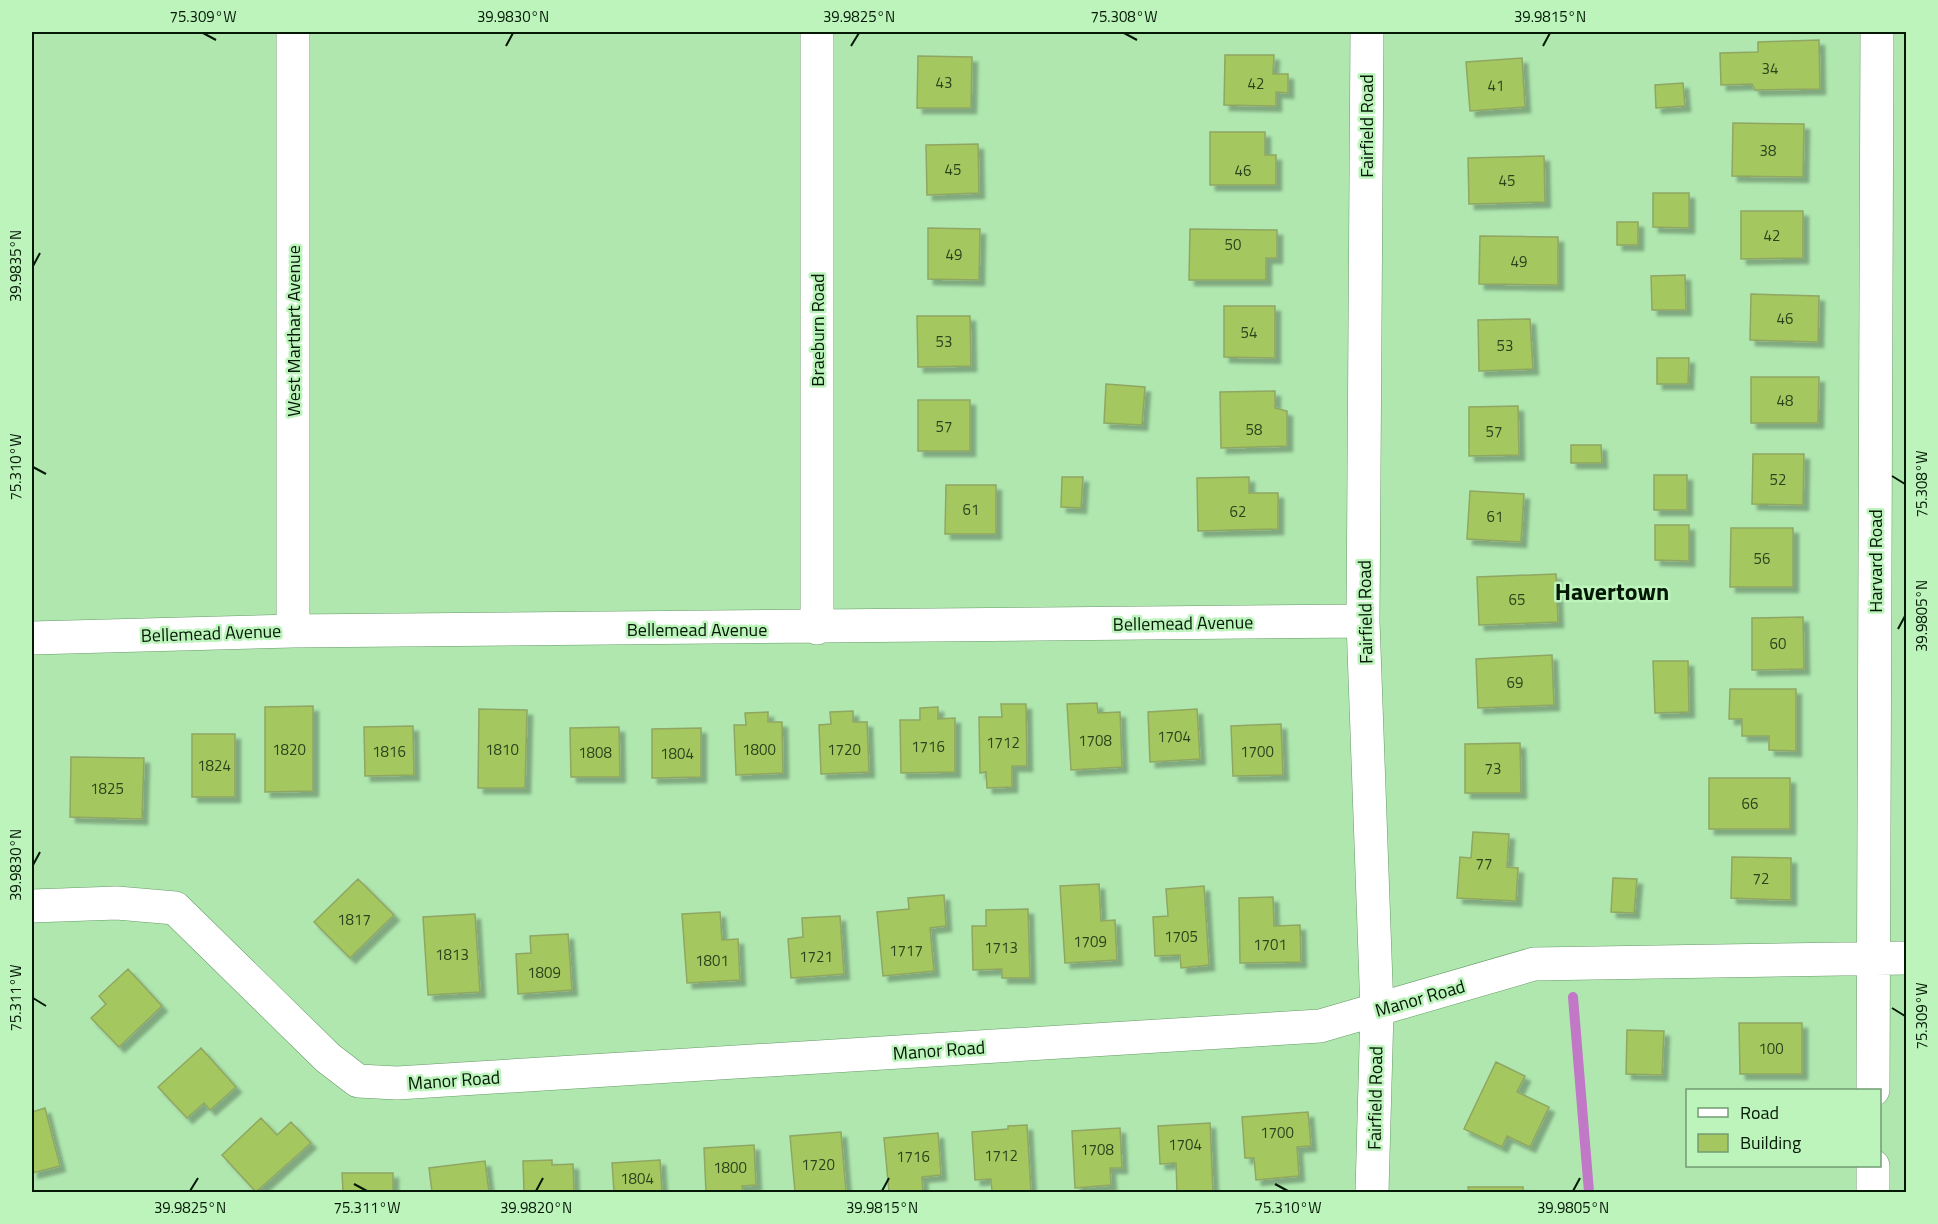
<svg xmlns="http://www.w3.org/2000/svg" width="1938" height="1224" font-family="'Titillium Web',sans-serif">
	<defs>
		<filter id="shadow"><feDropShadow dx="5.5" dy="5.5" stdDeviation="1.5" flood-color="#0004"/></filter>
	</defs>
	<rect width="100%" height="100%" fill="#afe7af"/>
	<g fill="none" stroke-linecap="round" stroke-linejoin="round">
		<path stroke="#c178c6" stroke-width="10" d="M 1573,997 L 1589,1192"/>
	</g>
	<path fill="#a5c760" stroke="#8fa763" stroke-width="1.5" filter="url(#shadow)" d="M 1819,40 L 1820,89 L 1755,90 L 1752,84 L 1721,85 L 1720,53 L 1758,52 L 1758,42 Z
		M 1225,55 L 1274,55 L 1273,74 L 1288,74 L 1288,93 L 1276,92 L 1276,106 L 1224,105 Z
		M 918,56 L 972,57 L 971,108 L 917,108 Z
		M 1522,58 L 1525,107 L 1470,111 L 1466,62 Z
		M 1683,83 L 1685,106 L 1656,108 L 1655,85 Z
		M 1733,123 L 1804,124 L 1803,177 L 1732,176 Z
		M 1210,132 L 1265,132 L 1265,155 L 1276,155 L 1276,185 L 1210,185 Z
		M 978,144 L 979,193 L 927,195 L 926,145 Z
		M 1544,156 L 1545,202 L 1469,204 L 1468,158 Z
		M 1653,193 L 1689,193 L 1689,228 L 1653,227 Z
		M 1741,211 L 1803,211 L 1803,258 L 1741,259 Z
		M 1617,222 L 1638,222 L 1638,245 L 1617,245 Z
		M 928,228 L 980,229 L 979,280 L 928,279 Z
		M 1190,229 L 1277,230 L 1277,258 L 1266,258 L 1266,280 L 1189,280 Z
		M 1480,236 L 1558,237 L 1558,285 L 1479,284 Z
		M 1685,275 L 1686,310 L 1652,310 L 1651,276 Z
		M 1751,294 L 1819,296 L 1818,342 L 1750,340 Z
		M 1224,306 L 1275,306 L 1275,358 L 1224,357 Z
		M 917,316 L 970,316 L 971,366 L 918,367 Z
		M 1530,319 L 1533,369 L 1479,371 L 1478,320 Z
		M 1657,358 L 1689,358 L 1688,384 L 1657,384 Z
		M 1751,377 L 1819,377 L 1818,423 L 1751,423 Z
		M 1106,384 L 1145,387 L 1142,425 L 1104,423 Z
		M 1275,391 L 1275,408 L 1287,411 L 1287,446 L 1221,448 L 1220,392 Z
		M 918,400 L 970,400 L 970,451 L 918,451 Z
		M 1518,406 L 1519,455 L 1469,456 L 1469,407 Z
		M 1571,445 L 1601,445 L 1602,463 L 1571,463 Z
		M 1753,454 L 1804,454 L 1803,505 L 1752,504 Z
		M 1654,475 L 1687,475 L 1687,510 L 1654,510 Z
		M 1062,477 L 1083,477 L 1081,508 L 1061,507 Z
		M 1249,477 L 1249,493 L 1278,493 L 1278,529 L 1198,531 L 1197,478 Z
		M 946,485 L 996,485 L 996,534 L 945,534 Z
		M 1470,491 L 1524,494 L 1521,542 L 1467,539 Z
		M 1655,525 L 1689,525 L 1689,561 L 1655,560 Z
		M 1731,528 L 1793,528 L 1793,587 L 1730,587 Z
		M 1556,574 L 1558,622 L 1479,625 L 1477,577 Z
		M 1803,617 L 1804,669 L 1752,670 L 1752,618 Z
		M 1552,655 L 1554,705 L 1478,708 L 1476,659 Z
		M 1653,661 L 1688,661 L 1689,712 L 1655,713 Z
		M 1730,689 L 1796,689 L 1796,751 L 1769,750 L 1769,736 L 1742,736 L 1742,719 L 1729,719 Z
		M 1097,703 L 1098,713 L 1120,712 L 1122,767 L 1071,770 L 1067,704 Z
		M 1001,704 L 1026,704 L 1027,766 L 1012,766 L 1012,787 L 987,788 L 986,772 L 980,773 L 979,717 L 1002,717 Z
		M 313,706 L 313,791 L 265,792 L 265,707 Z
		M 938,707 L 938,719 L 955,718 L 955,772 L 901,773 L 900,720 L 920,720 L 920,708 Z
		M 479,709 L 527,710 L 525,788 L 478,788 Z
		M 1197,709 L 1200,759 L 1150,762 L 1148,712 Z
		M 853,711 L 853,722 L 867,722 L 869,772 L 821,774 L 819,725 L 831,724 L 830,712 Z
		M 768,712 L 768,722 L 782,722 L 783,773 L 736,775 L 734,725 L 746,725 L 745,713 Z
		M 1281,724 L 1283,775 L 1233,776 L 1231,726 Z
		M 413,726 L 414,775 L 365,776 L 364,727 Z
		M 619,727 L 620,777 L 571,777 L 570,728 Z
		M 701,728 L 701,777 L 652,778 L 652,729 Z
		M 192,734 L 235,734 L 235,797 L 192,797 Z
		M 1520,743 L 1521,793 L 1465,793 L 1465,744 Z
		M 71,757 L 144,758 L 142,819 L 70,817 Z
		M 1709,778 L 1790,778 L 1790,829 L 1709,829 Z
		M 1473,832 L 1509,834 L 1507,867 L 1518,868 L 1516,901 L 1457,898 L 1460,857 L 1471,858 Z
		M 1732,857 L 1791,858 L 1791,900 L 1731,898 Z
		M 1613,878 L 1637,879 L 1634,913 L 1611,912 Z
		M 358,879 L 394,915 L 350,958 L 314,922 Z
		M 1099,884 L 1101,921 L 1115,920 L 1117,960 L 1065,963 L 1060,886 Z
		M 1204,886 L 1209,965 L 1181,968 L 1180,955 L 1155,956 L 1153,917 L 1168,916 L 1166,889 Z
		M 944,895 L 946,926 L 930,928 L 934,971 L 883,976 L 877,912 L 909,909 L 908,898 Z
		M 1273,897 L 1274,926 L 1300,925 L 1301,962 L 1240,963 L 1239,898 Z
		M 1028,909 L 1030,978 L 1002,978 L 1002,969 L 973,970 L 972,926 L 986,926 L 986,910 Z
		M 720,912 L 722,940 L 738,939 L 740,980 L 687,983 L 682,914 Z
		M 475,914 L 480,992 L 428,995 L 423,917 Z
		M 840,916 L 844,974 L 791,978 L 788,939 L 803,937 L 802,918 Z
		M 568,934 L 572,990 L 518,994 L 516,954 L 531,953 L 530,936 Z
		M 128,969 L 162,1006 L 119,1047 L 91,1018 L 106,1004 L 99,996 Z
		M 1739,1023 L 1802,1023 L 1802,1074 L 1740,1074 Z
		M 1627,1030 L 1664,1031 L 1662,1075 L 1626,1074 Z
		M 201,1048 L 236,1087 L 210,1110 L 204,1103 L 187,1118 L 158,1087 Z
		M 1496,1062 L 1525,1076 L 1517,1092 L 1549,1107 L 1530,1147 L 1507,1136 L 1502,1147 L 1464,1129 Z
		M 45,1108 L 60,1166 L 32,1173 L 32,1112 Z
		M 1308,1112 L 1311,1146 L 1297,1147 L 1299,1176 L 1256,1180 L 1254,1158 L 1245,1158 L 1242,1117 Z
		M 261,1118 L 277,1135 L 291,1122 L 311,1143 L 256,1192 L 222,1155 Z
		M 1210,1123 L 1213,1192 L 1177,1192 L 1176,1163 L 1160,1164 L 1158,1126 Z
		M 1027,1125 L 1031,1192 L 992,1192 L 991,1179 L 975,1180 L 972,1132 L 1008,1129 L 1008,1126 Z
		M 1120,1128 L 1122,1168 L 1110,1168 L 1111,1185 L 1075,1188 L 1072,1131 Z
		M 841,1132 L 846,1192 L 795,1192 L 790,1136 Z
		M 938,1133 L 941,1175 L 922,1177 L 923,1192 L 889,1192 L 884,1138 Z
		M 754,1145 L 756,1185 L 742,1186 L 743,1192 L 706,1192 L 704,1148 Z
		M 552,1160 L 552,1165 L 573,1164 L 574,1192 L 524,1192 L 523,1161 Z
		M 660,1160 L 662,1192 L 614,1192 L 612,1163 Z
		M 485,1161 L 489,1192 L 432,1192 L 429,1168 Z
		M 342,1173 L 393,1173 L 393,1192 L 343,1192 Z
		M 1468,1187 L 1523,1187 L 1523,1192 L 1469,1192 Z"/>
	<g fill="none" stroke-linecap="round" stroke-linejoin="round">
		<g stroke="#679b67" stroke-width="34">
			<path id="street" d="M 293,32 L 293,631
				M 817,32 L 817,628
				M 1367,32 L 1363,621 L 1377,1011 L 1372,1192
				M 32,638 L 293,631 L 1363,621
				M 32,906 L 117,903 L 175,908 L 328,1058 L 358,1081 L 397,1083 L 1320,1026 L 1534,964 L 1906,958
				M 1873,1090 L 1877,32
				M 1873,1192 L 1873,1166"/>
		</g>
		<use href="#street" stroke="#fff" stroke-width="33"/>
	</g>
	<path fill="none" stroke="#041805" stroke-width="2" d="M 203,33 L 216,40M 1124,33 L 1137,40M 506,46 L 513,33M 851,46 L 859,33M 1543,46 L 1550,33M 33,266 L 40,253M 33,467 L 46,474M 1892,476 L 1905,484M 1898,629 L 1905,616M 33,865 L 40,852M 33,998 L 46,1006M 1892,1008 L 1905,1016M 354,1184 L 367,1191M 1275,1184 L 1288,1191M 190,1191 L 198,1178M 536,1191 L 543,1178M 882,1191 L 889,1178M 1573,1191 L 1580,1178"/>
	<g text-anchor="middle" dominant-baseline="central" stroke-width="5" stroke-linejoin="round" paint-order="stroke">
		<g font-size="15" fill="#2c441c">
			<text x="1770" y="68">34</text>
			<text x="944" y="82">43</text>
			<text x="1256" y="83">42</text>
			<text x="1496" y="85">41</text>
			<text x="1768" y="150">38</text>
			<text x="953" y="169">45</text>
			<text x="1243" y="170">46</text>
			<text x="1507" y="180">45</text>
			<text x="1772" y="235">42</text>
			<text x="1233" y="244">50</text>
			<text x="954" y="254">49</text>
			<text x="1519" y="261">49</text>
			<text x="1785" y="318">46</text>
			<text x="1249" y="332">54</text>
			<text x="944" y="341">53</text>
			<text x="1505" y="345">53</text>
			<text x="1785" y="400">48</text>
			<text x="944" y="426">57</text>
			<text x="1254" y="429">58</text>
			<text x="1494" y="431">57</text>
			<text x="1778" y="479">52</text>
			<text x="971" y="509">61</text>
			<text x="1238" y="511">62</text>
			<text x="1495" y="516">61</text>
			<text x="1762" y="558">56</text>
			<text x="1517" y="599">65</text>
			<text x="1778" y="643">60</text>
			<text x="1515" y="682">69</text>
			<text x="1174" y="736">1704</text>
			<text x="1095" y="740">1708</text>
			<text x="1003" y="742">1712</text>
			<text x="928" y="746">1716</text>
			<text x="289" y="749">1820</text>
			<text x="502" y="749">1810</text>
			<text x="759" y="749">1800</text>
			<text x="844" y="749">1720</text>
			<text x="389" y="751">1816</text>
			<text x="1257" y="751">1700</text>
			<text x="595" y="752">1808</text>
			<text x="677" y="753">1804</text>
			<text x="214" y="765">1824</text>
			<text x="1493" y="768">73</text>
			<text x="107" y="788">1825</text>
			<text x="1750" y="803">66</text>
			<text x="1484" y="863">77</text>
			<text x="1761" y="878">72</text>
			<text x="354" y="919">1817</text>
			<text x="1181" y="936">1705</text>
			<text x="1090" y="941">1709</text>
			<text x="1270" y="944">1701</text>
			<text x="1001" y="947">1713</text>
			<text x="906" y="950">1717</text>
			<text x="452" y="954">1813</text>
			<text x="816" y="956">1721</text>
			<text x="712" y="960">1801</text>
			<text x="544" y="972">1809</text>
			<text x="1771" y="1048">100</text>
			<text x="1277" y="1132">1700</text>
			<text x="1185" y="1144">1704</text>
			<text x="1097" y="1149">1708</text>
			<text x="1001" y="1155">1712</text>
			<text x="913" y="1156">1716</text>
			<text x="818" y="1164">1720</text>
			<text x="730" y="1167">1800</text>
			<text x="637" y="1178">1804</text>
		</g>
		<g font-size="18" fill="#041805" stroke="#bcf4bc">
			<text transform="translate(1366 126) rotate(-90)">Fairfield Road</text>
			<text transform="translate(817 330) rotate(-90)">Braeburn Road</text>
			<text transform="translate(293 331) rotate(-90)">West Marthart Avenue</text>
			<text transform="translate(1875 561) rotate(-90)">Harvard Road</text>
			<text transform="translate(1365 612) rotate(-91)">Fairfield Road</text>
			<text transform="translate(1183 623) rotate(-1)">Bellemead Avenue</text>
			<text x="697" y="629">Bellemead Avenue</text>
			<text transform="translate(211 633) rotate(-2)">Bellemead Avenue</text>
			<text transform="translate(1420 998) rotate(-16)">Manor Road</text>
			<text transform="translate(939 1050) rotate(-4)">Manor Road</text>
			<text transform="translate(454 1080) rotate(-4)">Manor Road</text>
			<text transform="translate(1375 1098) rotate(-89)">Fairfield Road</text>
		</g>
		<g font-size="24" font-weight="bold" fill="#041805" stroke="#bcf4bc">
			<text x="1612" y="591">Havertown</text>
		</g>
	</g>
	<rect width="1938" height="1224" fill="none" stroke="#bcf4bc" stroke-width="66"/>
	<rect x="1686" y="1089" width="195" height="78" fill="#bcf4bc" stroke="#729c73" stroke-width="1.5"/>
	<rect x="1698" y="1108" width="30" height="9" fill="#ffffff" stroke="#729c73" stroke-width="1.5"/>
	<text x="1740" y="1119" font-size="18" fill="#041805">Road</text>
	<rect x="1698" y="1134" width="30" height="18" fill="#a5c760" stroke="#729c73" stroke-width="1.5"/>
	<text x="1740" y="1149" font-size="18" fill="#041805">Building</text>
	<rect x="33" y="33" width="1872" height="1158" fill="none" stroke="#041805" stroke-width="2"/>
	<g font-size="15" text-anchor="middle" fill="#041805">
		<text x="203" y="22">75.309°W</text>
		<text x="513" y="22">39.9830°N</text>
		<text x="859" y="22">39.9825°N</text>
		<text x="1124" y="22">75.308°W</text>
		<text x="1550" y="22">39.9815°N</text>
		<text transform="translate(16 266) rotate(-90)" y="5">39.9835°N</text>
		<text transform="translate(16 467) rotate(-90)" y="5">75.310°W</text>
		<text transform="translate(1922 484) rotate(-90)" y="5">75.308°W</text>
		<text transform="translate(1922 616) rotate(-90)" y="5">39.9805°N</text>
		<text transform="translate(16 865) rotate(-90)" y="5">39.9830°N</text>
		<text transform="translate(16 998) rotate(-90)" y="5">75.311°W</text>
		<text transform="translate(1922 1016) rotate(-90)" y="5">75.309°W</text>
		<text x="190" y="1213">39.9825°N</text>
		<text x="367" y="1213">75.311°W</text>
		<text x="536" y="1213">39.9820°N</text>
		<text x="882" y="1213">39.9815°N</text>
		<text x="1288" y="1213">75.310°W</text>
		<text x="1573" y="1213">39.9805°N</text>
	</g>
</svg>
